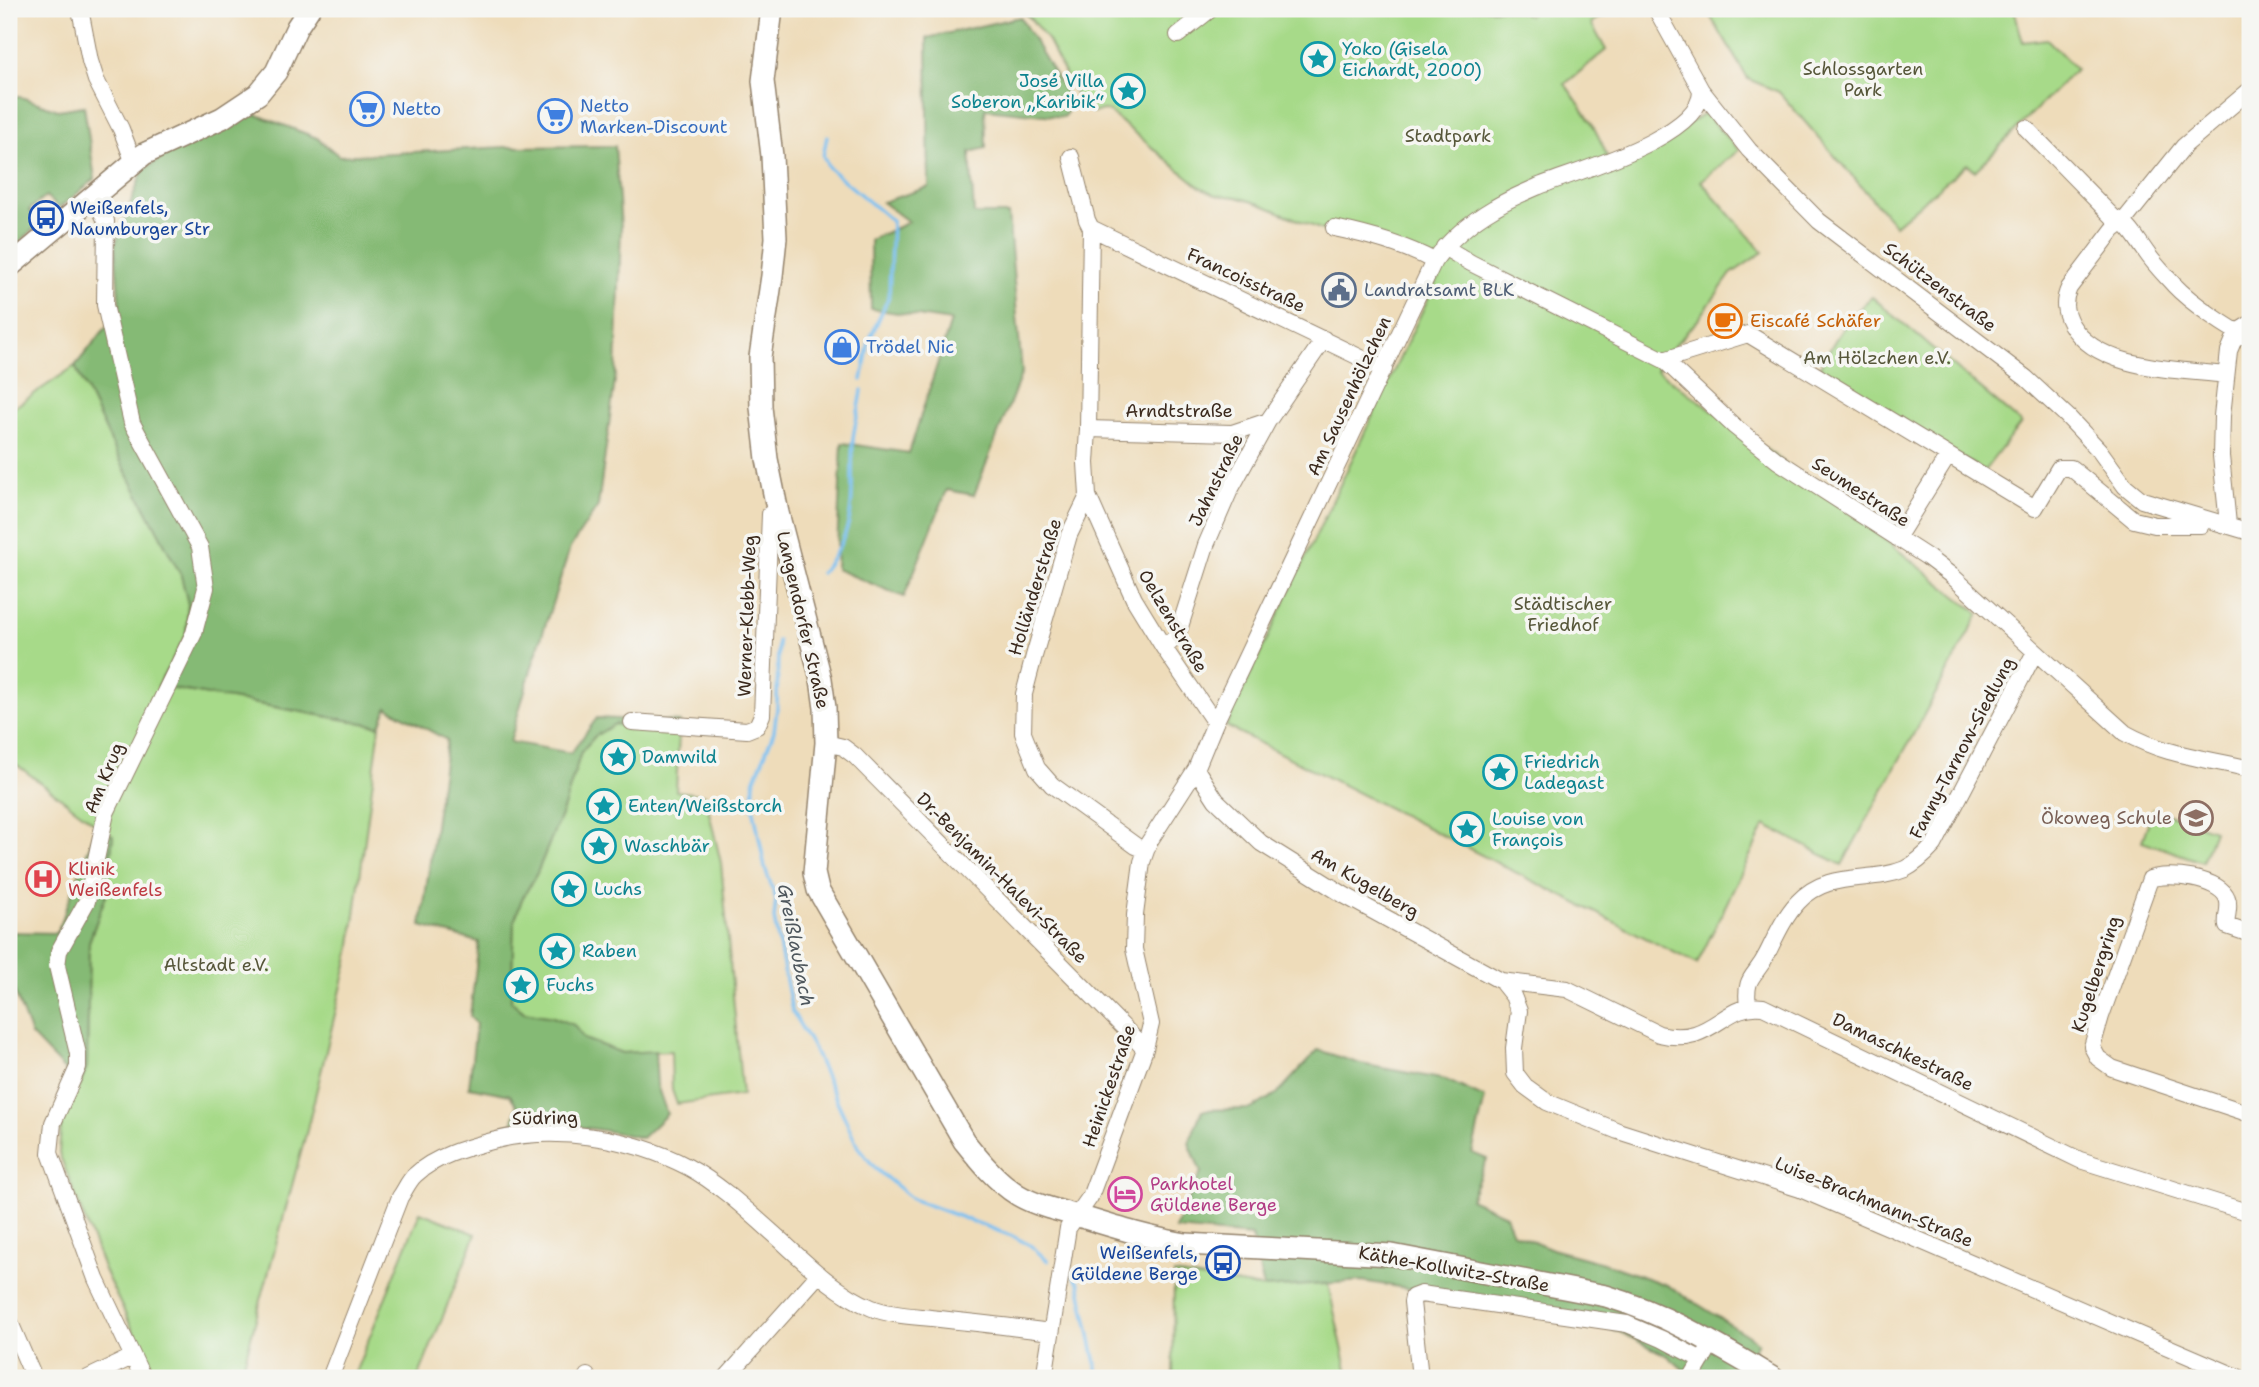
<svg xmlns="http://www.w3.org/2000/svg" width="2259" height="1387" font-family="'Shantell Sans',sans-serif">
	<rect width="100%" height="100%" fill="#f6f6f2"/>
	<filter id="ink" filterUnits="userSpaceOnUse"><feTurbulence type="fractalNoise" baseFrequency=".0143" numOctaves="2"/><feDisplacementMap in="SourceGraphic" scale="14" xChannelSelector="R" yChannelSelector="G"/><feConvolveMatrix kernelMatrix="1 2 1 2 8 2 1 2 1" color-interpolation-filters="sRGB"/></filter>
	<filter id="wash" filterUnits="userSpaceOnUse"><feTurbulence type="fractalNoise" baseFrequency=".00686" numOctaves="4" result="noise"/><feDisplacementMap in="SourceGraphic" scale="28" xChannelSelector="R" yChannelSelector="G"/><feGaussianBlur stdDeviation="1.57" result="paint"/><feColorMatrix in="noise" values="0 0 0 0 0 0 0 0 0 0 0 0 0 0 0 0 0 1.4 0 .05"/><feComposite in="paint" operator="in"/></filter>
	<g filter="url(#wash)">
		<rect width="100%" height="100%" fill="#eedcba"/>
		<path fill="#a7da89" stroke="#718254" stroke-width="2" d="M 1019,9 L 1505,9 L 1529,15 L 1535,9 L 1616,9 L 1591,23 L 1606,50 L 1565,84 C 1585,111 1601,136 1611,167 L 1705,114 L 1739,150 L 1701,181 L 1763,252 L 1731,274 L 1698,320 L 1674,346 L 1657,370 L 1822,490 L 1979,614 L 1842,865 L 1765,825 L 1697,964 L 1226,726 L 1441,271 L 1393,250 L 1327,232 L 1260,204 L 1237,197 L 1216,195 L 1200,187 L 1109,112 L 1102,110 L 1094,113 L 1081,105 L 1048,41 L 1030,18 Z
			M 1706,9 L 2014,9 L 2023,42 L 2047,39 L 2076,69 L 1975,171 L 1967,164 L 1895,225 L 1779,92 L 1748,79 Z
			M 1872,297 L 2021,423 L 1984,471 L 1817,372 C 1833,343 1846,318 1872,297 Z
			M 75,366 L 116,452 L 181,575 L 188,604 L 186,635 L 158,686 L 380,726 L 350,952 L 307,1130 L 240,1378 L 156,1378 L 104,1270 L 59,1153 L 61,1127 L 67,1105 L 80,1086 L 87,1066 L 89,942 L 106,895 L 113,837 L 9,759 L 9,411 Z
			M 615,724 L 679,733 L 676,791 L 705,795 L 721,863 L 742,1095 L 677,1104 L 672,1090 L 671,1051 L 622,1053 L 584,1039 L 574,1025 L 553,1017 L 524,1012 L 511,1001 L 514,922 L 522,899 L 537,873 L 563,810 L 581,752 L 595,736 Z
			M 2153,809 L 2214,830 L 2202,862 L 2142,841 Z
			M 420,1212 L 476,1234 L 418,1378 L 353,1378 Z
			M 1174,1274 L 1264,1288 L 1328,1284 L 1349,1378 L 1173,1378 Z"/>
		<path fill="#85ba75" stroke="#60724a" stroke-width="2" d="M 1020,17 L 1072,103 L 1064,117 L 985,109 L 986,148 L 970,152 L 974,214 L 1008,214 L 1022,372 L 974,495 L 947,490 L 904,597 L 836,569 L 842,443 L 909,453 L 951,321 L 871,309 L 870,240 L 909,222 L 882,202 L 929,187 L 927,38 Z
			M 9,97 L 21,97 L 58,110 L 84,106 L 95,179 L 59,208 L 46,196 L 29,210 L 40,223 L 12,249 L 9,249 Z
			M 252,113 L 317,138 L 339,156 L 505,147 L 615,146 L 621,227 L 616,373 L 598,506 L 570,548 L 530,673 L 510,742 L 571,753 L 597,718 L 680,722 L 679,733 L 615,724 L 595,736 L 581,752 L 563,810 L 537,873 L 522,899 L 514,922 L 511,1001 L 524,1012 L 553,1017 L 574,1025 L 584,1039 L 622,1053 L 655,1051 L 657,1085 L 667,1114 L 642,1138 C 595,1127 561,1124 512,1125 L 517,1106 L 510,1095 L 469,1087 L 476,1024 L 470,1016 L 479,942 L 421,926 L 447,740 L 387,707 L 380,726 L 158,686 L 186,635 L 188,604 L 181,575 L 116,452 L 75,366 L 120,310 L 115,245 L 143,170 L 180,146 Z
			M 97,826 L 113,836 L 106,895 L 89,942 L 87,1066 L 80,1086 L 31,1035 L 9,977 L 9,932 L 57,933 Z
			M 1318,1050 L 1361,1064 L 1446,1080 L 1485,1098 L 1472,1153 L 1487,1159 L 1470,1199 L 1506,1215 L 1513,1233 L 1555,1250 L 1603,1263 L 1667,1285 L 1758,1342 L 1740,1378 L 1693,1378 L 1668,1356 L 1620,1332 L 1572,1315 L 1362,1281 L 1264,1288 L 1252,1236 L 1175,1229 L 1201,1172 L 1189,1143 L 1202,1110 L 1251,1109 L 1278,1093 Z"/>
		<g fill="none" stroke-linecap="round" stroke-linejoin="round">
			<path stroke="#7ac0f1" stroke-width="3.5" d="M 827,136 L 823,156 L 829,168 L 892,221 L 889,296 L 869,341 L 862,380
				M 821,573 C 862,523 849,498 853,439 C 855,422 860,407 862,390
				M 778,641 L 777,708 L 774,731 L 754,782 L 753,806 L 765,868 L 776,899 L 774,919 L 792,1011 L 812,1046 L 858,1147 L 876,1169 L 912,1199 L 1012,1236 L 1030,1245 L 1048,1261
				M 1069,1270 L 1079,1283 L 1099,1378"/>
		</g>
	</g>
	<g filter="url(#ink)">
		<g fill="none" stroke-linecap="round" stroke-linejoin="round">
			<g stroke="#94836c" stroke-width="18">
				<path id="minor" d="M 80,9 L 90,61 L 96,80 L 121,129 L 134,163
					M 1656,9 L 1701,90 L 1749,150 L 1819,221 L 2026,378 L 2067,416 L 2099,450 L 2125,486 L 2142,500 L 2250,532
					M 1178,35 L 1211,9
					M 2026,128 L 2113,217 C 2130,225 2135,237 2146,252 C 2154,264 2165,275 2174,285 C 2191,303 2228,328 2250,339
					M 1071,157 L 1087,220 L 1091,228 L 1088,429 L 1086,463 L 1088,496 L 1069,535 L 1034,656 L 1024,694 L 1023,733 L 1037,768 L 1052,785 L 1136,846 L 1145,850
					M 94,196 L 106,221 L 105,305 L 132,423 L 200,547 L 206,588 L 194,633 L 106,813 L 87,901 L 59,951 L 57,966 L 78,1054 L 78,1067 L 53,1123 L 50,1153 L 96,1279 L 143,1378
					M 1091,228 L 1384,369
					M 1334,228 C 1368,235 1403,244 1434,261
					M 1444,247 L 1471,263 L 1664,360 L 1734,426 L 1778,461 L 1927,557 L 1952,576 L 2125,733 C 2166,756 2206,758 2250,769
					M 1664,360 L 1748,334 L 2035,508 L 2059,468 L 2071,468 L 2134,520 L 2155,525 L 2201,525
					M 2226,375 C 2179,369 2098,371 2071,324 C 2064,311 2063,301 2069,288 L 2113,230 L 2123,222 L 2184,146 L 2250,90
					M 1088,429 L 1232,433 L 1268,421
					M 1088,496 L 1134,599 L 1164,648 L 1215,723
					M 2228,524 L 2221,456 L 2222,416 L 2229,351 L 2237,332 L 2250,324
					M 1897,538 L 1948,456
					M 1164,648 L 1177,636 L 1206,545 L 1229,492 L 1268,421 L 1324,339
					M 632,722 L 747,730 L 757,726 L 762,715 L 770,514 L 778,513
					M 826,743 L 843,747 L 855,756 L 1145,1049
					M 1196,769 L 1216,800 L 1261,843 L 1344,895 L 1501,981 L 1567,989 L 1659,1034 C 1713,1047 1722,1002 1763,1007 L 2080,1160 L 2250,1213
					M 2250,934 L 2227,926 C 2225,917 2231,907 2227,898 C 2219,878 2168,872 2150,879 L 2101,1016 L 2092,1047 L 2098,1058 L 2112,1068 L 2250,1114
					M 1501,981 L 1513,996 L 1519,1011 L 1514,1048 L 1515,1073 L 1525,1086 L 1547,1102 L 1618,1131 L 1800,1189 L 2240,1378
					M 1748,1007 C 1744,974 1755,979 1767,954 C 1776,936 1784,917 1798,902 C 1829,869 1869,884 1905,869 C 1917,863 1925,855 1934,845 L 2035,652
					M 9,1320 L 34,1378
					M 587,1376 L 587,1378
					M 88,1378 L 132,1357
					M 330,1378 L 400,1197 C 405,1190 409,1180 415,1175 C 435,1156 466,1148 492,1141 C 554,1125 631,1137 688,1167 C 718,1183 749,1212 775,1235 C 804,1261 835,1293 872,1308 C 892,1316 918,1316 940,1319 C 977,1323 1014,1327 1050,1332
					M 726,1378 L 819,1274
					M 1044,1378 L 1068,1228 L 1090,1197 L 1145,1049 L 1151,1024 L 1134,949 L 1135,915 L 1142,862 L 1149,842 L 1196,769 L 1215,723 L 1434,261 C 1450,239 1470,222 1494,208 C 1507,200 1523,193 1537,187 C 1573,172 1703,137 1701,90
					M 1420,1378 L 1412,1302 L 1413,1297 L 1421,1294 L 1627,1324 L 1662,1339 L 1702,1360
					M 1691,1378 L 1706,1353"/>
			</g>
			<g stroke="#94836c" stroke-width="24">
				<path id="major" d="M 772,9 L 763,81 L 772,156 L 776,238 L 772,276 L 760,357 L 761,407 L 767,459 L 778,513 L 821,679 L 825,708 L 826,743 L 814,873 L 818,890 L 964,1141 C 980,1161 996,1181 1018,1195 C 1035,1205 1056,1210 1075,1215 C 1111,1226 1148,1238 1186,1244 L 1392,1255 L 1606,1296 C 1667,1314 1719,1346 1773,1378
					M 9,267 L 144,154 L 222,118 L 258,94 L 276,72 L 297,27 L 309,9"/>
			</g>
			<use href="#minor" stroke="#fff" stroke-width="16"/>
			<use href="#major" stroke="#fff" stroke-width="21"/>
		</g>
	</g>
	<defs>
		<g id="sight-ring" transform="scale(1.75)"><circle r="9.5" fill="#f6f6f2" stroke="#0f9aa8" stroke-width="1.5"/><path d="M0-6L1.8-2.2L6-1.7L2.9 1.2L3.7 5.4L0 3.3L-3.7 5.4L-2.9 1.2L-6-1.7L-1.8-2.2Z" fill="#0f9aa8"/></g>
		<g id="supermarket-ring" transform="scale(1.75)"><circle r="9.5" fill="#f6f6f2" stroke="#3f7fe0" stroke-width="1.5"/><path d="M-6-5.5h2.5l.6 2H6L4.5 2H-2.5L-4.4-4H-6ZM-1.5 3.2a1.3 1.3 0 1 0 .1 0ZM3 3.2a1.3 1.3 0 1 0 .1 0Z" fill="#3f7fe0"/></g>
		<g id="bus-ring" transform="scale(1.75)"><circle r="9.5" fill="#f6f6f2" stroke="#1a4fb4" stroke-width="1.5"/><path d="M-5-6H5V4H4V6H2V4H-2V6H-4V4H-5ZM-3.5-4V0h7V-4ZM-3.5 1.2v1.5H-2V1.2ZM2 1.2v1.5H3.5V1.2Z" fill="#1a4fb4"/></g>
		<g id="civic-ring" transform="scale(1.75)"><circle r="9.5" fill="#f6f6f2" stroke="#5c6f8a" stroke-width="1.5"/><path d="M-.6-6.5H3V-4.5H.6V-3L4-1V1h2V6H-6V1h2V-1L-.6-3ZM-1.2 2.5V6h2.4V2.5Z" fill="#5c6f8a"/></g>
		<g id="cafe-ring" transform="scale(1.75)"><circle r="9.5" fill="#f6f6f2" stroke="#e8710a" stroke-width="1.5"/><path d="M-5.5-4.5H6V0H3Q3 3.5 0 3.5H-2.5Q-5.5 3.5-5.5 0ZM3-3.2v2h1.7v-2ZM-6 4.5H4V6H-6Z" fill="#e8710a"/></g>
		<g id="shop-ring" transform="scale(1.75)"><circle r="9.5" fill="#f6f6f2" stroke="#3f7fe0" stroke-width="1.5"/><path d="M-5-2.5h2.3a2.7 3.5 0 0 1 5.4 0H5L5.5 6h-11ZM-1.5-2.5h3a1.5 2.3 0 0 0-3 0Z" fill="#3f7fe0"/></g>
		<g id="school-ring" transform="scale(1.75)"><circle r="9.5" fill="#f6f6f2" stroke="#8d6e63" stroke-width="1.5"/><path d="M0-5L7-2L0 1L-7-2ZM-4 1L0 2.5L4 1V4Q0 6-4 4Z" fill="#8d6e63"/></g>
		<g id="hospital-ring" transform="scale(1.75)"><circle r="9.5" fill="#f6f6f2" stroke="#e0444e" stroke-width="1.5"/><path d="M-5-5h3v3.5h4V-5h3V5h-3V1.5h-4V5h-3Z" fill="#e0444e"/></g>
		<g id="hotel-ring" transform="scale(1.75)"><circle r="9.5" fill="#f6f6f2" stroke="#d1479c" stroke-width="1.5"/><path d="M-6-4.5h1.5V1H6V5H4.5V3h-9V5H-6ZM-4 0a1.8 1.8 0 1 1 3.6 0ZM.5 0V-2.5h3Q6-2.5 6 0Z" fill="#d1479c"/></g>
	</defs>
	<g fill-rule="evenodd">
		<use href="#sight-ring" x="1318" y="59"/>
		<use href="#sight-ring" x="1128" y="91"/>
		<use href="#supermarket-ring" x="367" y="109"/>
		<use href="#supermarket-ring" x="555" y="116"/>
		<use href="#bus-ring" x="46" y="218"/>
		<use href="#civic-ring" x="1339" y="290"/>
		<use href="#cafe-ring" x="1725" y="321"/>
		<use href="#shop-ring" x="842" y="347"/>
		<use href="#sight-ring" x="618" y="757"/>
		<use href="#sight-ring" x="1500" y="772"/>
		<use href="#sight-ring" x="604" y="806"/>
		<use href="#school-ring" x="2196" y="818"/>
		<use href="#sight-ring" x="1467" y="829"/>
		<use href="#sight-ring" x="599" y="846"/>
		<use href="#hospital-ring" x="43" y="879"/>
		<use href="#sight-ring" x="569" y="889"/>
		<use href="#sight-ring" x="557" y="951"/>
		<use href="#sight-ring" x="521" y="985"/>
		<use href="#hotel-ring" x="1125" y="1194"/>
		<use href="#bus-ring" x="1223" y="1263"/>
	</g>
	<g text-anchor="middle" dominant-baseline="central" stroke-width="7" stroke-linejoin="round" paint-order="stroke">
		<g font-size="18" fill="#0d838f" stroke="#f6f6f2" text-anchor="start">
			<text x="1342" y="49">Yoko (Gisela<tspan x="1342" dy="21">Eichardt, 2000)</tspan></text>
			<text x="1104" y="81" text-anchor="end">José Villa<tspan x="1104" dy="21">Soberon „Karibik“</tspan></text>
			<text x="642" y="757">Damwild</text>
			<text x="1524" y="762">Friedrich<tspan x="1524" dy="21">Ladegast</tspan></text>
			<text x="628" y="806">Enten/Weißstorch</text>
			<text x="1492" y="819">Louise von<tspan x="1492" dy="21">François</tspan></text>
			<text x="624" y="846">Waschbär</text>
			<text x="594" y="889">Luchs</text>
			<text x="582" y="951">Raben</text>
			<text x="546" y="985">Fuchs</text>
		</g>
		<g font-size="18" fill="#565639" stroke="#f6f6f2">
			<text x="1863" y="69">Schlossgarten<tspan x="1863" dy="21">Park</tspan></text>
			<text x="1448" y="136">Stadtpark</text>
			<text x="1877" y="358">Am Hölzchen e.V.</text>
			<text x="1563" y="604">Städtischer<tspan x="1563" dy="21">Friedhof</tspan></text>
			<text x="216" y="965">Altstadt e.V.</text>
		</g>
		<g font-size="18" fill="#366cbe" stroke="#f6f6f2" text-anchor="start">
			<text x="580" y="106">Netto<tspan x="580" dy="21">Marken-Discount</tspan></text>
			<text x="392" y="109">Netto</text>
			<text x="866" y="347">Trödel Nic</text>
		</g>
		<g font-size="18" fill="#164399" stroke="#f6f6f2" text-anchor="start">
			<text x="70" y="208">Weißenfels,<tspan x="70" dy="21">Naumburger Str</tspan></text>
			<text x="1198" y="1253" text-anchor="end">Weißenfels,<tspan x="1198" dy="21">Güldene Berge</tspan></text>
		</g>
		<g font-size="18" fill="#3b2a1e" stroke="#f6f6f2">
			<text transform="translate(1246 280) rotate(25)">Francoisstraße</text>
			<text transform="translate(1940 287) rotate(37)">Schützenstraße</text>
			<text transform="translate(1349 396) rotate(-65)">Am Sausenhölzchen</text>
			<text x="1179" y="411">Arndtstraße</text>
			<text transform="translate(1216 480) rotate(-64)">Jahnstraße</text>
			<text transform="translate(1861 492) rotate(33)">Seumestraße</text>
			<text transform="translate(1035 587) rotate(-73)">Holländerstraße</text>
			<text transform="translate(747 616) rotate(-88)">Werner-Klebb-Weg</text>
			<text transform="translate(803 620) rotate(77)">Langendorfer Straße</text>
			<text transform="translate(1173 621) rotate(59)">Oelzenstraße</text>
			<text transform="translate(1962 748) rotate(-62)">Fanny-Tarnow-Siedlung</text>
			<text transform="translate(104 778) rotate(-67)">Am Krug</text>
			<text transform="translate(1002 878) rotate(45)">Dr.-Benjamin-Halevi-Straße</text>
			<text transform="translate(1365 883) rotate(30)">Am Kugelberg</text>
			<text transform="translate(2096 974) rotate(-72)">Kugelbergring</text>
			<text transform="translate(1903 1052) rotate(26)">Damaschkestraße</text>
			<text transform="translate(1109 1086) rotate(-71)">Heinickestraße</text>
			<text transform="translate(545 1118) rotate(-1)">Südring</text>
			<text transform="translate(1874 1202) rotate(22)">Luise-Brachmann-Straße</text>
			<text transform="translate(1454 1269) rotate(10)">Käthe-Kollwitz-Straße</text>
		</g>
		<g font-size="18" fill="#4e5e75" stroke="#f6f6f2" text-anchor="start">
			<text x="1364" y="290">Landratsamt BLK</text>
		</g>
		<g font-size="18" fill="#c56008" stroke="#f6f6f2" text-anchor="start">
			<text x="1750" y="321">Eiscafé Schäfer</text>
		</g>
		<g font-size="18" fill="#785e54" stroke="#f6f6f2" text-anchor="end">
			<text x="2172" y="818">Ökoweg Schule</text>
		</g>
		<g font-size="18" fill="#be3a42" stroke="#f6f6f2" text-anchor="start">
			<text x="68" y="869">Klinik<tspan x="68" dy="21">Weißenfels</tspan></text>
		</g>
		<g font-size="18" fill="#b23c85" stroke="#f6f6f2" text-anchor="start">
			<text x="1150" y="1184">Parkhotel<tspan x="1150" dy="21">Güldene Berge</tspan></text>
		</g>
		<g font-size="19" font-style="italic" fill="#4e575d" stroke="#f6f6f2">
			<text transform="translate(796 945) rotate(79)">Greißlaubach</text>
		</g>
	</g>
	<rect width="2259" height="1387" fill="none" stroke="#f6f6f2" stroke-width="35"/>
</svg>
